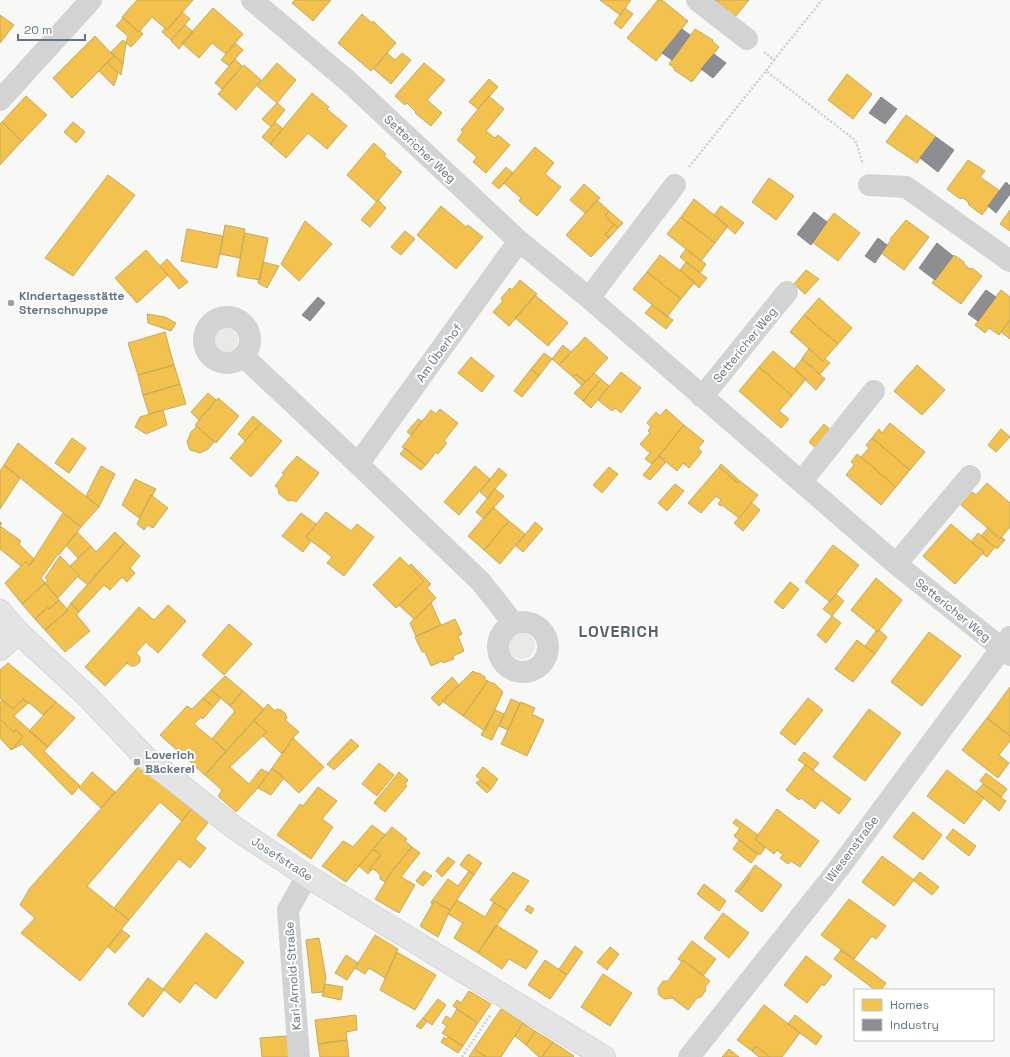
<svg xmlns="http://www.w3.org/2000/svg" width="1010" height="1057" font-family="'Space Grotesk',sans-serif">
	<rect width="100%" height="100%" fill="#f8f8f7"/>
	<path fill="#e8ebe5" d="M214 340a12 12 0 1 1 24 0a12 12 0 1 1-24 0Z
		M509 646a13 13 0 1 1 26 0a13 13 0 1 1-26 0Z"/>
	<path fill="#f2c14e" stroke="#c6aa5e" d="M 137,0 L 193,0 L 167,30 L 152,17 L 139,32 L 122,17 Z
		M 295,0 L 331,0 L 313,21 L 292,3 Z
		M 600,0 L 631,0 L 620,15 Z
		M 658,0 L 662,0 L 688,21 L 656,61 L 627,38 Z
		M 715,0 L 749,0 L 735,17 Z
		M 213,8 L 243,34 L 226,54 L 212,43 L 199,58 L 182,43 Z
		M 625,8 L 633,14 L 621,29 L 614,23 Z
		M 182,12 L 190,19 L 171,40 L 162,32 L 165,28 L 167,30 Z
		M 362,14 L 372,23 L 373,21 L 396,43 L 371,71 L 338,43 Z
		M 0,15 L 14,25 L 0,43 Z
		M 123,18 L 139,32 L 140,31 L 143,34 L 131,47 L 126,43 L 128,36 L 116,26 Z
		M 185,25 L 193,32 L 179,49 L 171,41 Z
		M 695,29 L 713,40 L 712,41 L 719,47 L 692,82 L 674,70 L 675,69 L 669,64 Z
		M 95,36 L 114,56 L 72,98 L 53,78 Z
		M 123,40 L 126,43 L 123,64 L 111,52 Z
		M 235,43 L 243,50 L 229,66 L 221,60 Z
		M 387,53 L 395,60 L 402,53 L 411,60 L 391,84 L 374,69 Z
		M 114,56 L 123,64 L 121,75 L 107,62 Z
		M 235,59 L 242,66 L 222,89 L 215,83 Z
		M 107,62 L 118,73 L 114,86 L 99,71 Z
		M 277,63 L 296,80 L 277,103 L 257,86 Z
		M 424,63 L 445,80 L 427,100 L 442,113 L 431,126 L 415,113 L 416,112 L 407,103 L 405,105 L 395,96 Z
		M 244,65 L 261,80 L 236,110 L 218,94 Z
		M 847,74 L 872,94 L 853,119 L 828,100 Z
		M 489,79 L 498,87 L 478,109 L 469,102 Z
		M 312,93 L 329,107 L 327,109 L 347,126 L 327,149 L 308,133 L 286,158 L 270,144 Z
		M 26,96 L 47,115 L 22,141 L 2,122 Z
		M 489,96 L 504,109 L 486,131 L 495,138 L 498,135 L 510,145 L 486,173 L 473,162 L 477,157 L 457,140 L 463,132 L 461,130 Z
		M 277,103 L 285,110 L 271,127 L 262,119 Z
		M 906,115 L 936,137 L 917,163 L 886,142 Z
		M 2,122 L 22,141 L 0,165 L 0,124 Z
		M 73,122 L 85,132 L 76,143 L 64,132 Z
		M 275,122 L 283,129 L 270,144 L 262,137 Z
		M 374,143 L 386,154 L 384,156 L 402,172 L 377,202 L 347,175 Z
		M 535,147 L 554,163 L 545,174 L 561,187 L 537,216 L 519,201 L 521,198 L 504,183 Z
		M 968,160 L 985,171 L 980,177 L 1000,191 L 982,215 L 969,205 L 968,202 L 963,198 L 960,199 L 947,189 Z
		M 506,167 L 513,173 L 499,189 L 492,183 Z
		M 108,175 L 135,195 L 73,276 L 45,258 Z
		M 769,178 L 794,196 L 776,220 L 752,202 Z
		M 584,184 L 600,198 L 585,213 L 570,200 Z
		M 694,199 L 728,226 L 715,243 L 681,217 Z
		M 378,200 L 386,208 L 370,227 L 361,220 Z
		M 597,200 L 609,211 L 605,216 L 614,224 L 605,235 L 609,238 L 591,257 L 566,235 Z
		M 441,206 L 466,227 L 468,225 L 483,237 L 456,269 L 417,235 Z
		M 721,206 L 744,223 L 735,234 L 714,215 Z
		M 1010,210 L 1010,231 L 1000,224 Z
		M 609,211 L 623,223 L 618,228 L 605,216 Z
		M 834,213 L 860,233 L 838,261 L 812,242 Z
		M 681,217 L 715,243 L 701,261 L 667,234 Z
		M 906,220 L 929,237 L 904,270 L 881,253 L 891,240 L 890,239 Z
		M 305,221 L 332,244 L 299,281 L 281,264 Z
		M 614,224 L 618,228 L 609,238 L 605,235 Z
		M 225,225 L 245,229 L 240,258 L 220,254 Z
		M 187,229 L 223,236 L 217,268 L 181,261 Z
		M 405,231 L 415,239 L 401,255 L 391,247 Z
		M 245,233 L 268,238 L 260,280 L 237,276 Z
		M 686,249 L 706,264 L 700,273 L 680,257 Z
		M 146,250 L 168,275 L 137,303 L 115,278 Z
		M 660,255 L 695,282 L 681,299 L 647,272 Z
		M 954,255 L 964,262 L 964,264 L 970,269 L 972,268 L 982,276 L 961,304 L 932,283 Z
		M 167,259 L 188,282 L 179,289 L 160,266 Z
		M 263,262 L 279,266 L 267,288 L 258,283 Z
		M 686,262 L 707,278 L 699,288 L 680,270 Z
		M 806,270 L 819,279 L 805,294 L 794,284 Z
		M 647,272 L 681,299 L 667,317 L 633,289 Z
		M 520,280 L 537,294 L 509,326 L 493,312 L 503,301 L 501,298 L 510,288 L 512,290 Z
		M 1001,290 L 1010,297 L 1010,320 L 999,335 L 989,328 L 985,333 L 975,325 Z
		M 535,295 L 568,323 L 548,346 L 515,318 Z
		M 819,298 L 852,328 L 838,344 L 804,315 Z
		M 652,305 L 673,320 L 666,329 L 645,313 Z
		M 147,314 L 165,317 L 176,323 L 171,331 L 148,323 Z
		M 804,315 L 838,344 L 823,361 L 790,332 Z
		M 1010,320 L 1010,339 L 1001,332 Z
		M 165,332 L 174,365 L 138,375 L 128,343 Z
		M 585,337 L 608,358 L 586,382 L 576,374 L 573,377 L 559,365 Z
		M 563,345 L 571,352 L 559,365 L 552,359 Z
		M 809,349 L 823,361 L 825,359 L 830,363 L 820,374 L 802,358 Z
		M 773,351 L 806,379 L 792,396 L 759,367 Z
		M 544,353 L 552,359 L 539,376 L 531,369 Z
		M 471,357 L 494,376 L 482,392 L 458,373 Z
		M 802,359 L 825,379 L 816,390 L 794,369 Z
		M 174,365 L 180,384 L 143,395 L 138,375 Z
		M 917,365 L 945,390 L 922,415 L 894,391 Z
		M 759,367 L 792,396 L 779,411 L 789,419 L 781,428 L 739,391 Z
		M 531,369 L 539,376 L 522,397 L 514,391 Z
		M 621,372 L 641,388 L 621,413 L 615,408 L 612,411 L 598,400 Z
		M 594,373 L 601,379 L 583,401 L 574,393 Z
		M 576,374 L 586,382 L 582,386 L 573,377 Z
		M 601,379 L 609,386 L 591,408 L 583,401 Z
		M 180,384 L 186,404 L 149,414 L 143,395 Z
		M 208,393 L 216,400 L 199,420 L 191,412 Z
		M 218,398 L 239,416 L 216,443 L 195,425 Z
		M 440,409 L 458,423 L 444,441 L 447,443 L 438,454 L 436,452 L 426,465 L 402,447 L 431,410 L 436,414 Z
		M 666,409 L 684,425 L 652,464 L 645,459 L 650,453 L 640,444 L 650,433 L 648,431 L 651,427 L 647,423 L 656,412 L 660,416 Z
		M 163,410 L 167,425 L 146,434 L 135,427 L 140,417 Z
		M 253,416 L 261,423 L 245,441 L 238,434 Z
		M 418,419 L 422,421 L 411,435 L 407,432 Z
		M 261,423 L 282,441 L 251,477 L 230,458 Z
		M 890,423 L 925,452 L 910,470 L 872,438 L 879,429 L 882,433 Z
		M 824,424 L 834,433 L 819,451 L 809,442 Z
		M 684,425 L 704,441 L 698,448 L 702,452 L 689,468 L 683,463 L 677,471 L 659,456 Z
		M 197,426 L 214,442 L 208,449 L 200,453 L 190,450 L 187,442 L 191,432 Z
		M 1001,429 L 1010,437 L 996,452 L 988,445 Z
		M 72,438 L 86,448 L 69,473 L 55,463 Z
		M 872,438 L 910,470 L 896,487 L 861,457 L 869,448 L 866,445 Z
		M 18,443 L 99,507 L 81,527 L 4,465 Z
		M 405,448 L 426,465 L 421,470 L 400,454 Z
		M 857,454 L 896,487 L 881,505 L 846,475 L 854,465 L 851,462 Z
		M 297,456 L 319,473 L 296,502 L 293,500 L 288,501 L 279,494 L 278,488 L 275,486 L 284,474 L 282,473 Z
		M 659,456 L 666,462 L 650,480 L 643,475 Z
		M 721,464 L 740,481 L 738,483 L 719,467 Z
		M 4,465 L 20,478 L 0,509 L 0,471 Z
		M 101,466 L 115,474 L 99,507 L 86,496 Z
		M 475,466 L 490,479 L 459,515 L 444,502 Z
		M 609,467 L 618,474 L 602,493 L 593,485 Z
		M 719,467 L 738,483 L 740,481 L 758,495 L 739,518 L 722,505 L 721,506 L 718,504 L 721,500 L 716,496 L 701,513 L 688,503 Z
		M 499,468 L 507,475 L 487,498 L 480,492 Z
		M 135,479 L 156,489 L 152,496 L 151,495 L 139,518 L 122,505 Z
		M 987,483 L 1010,503 L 1010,527 L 1000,539 L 961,505 L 972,492 L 976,495 Z
		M 675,484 L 684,491 L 667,511 L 658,503 Z
		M 495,489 L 504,496 L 484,519 L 476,512 Z
		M 151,495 L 168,508 L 153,528 L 148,525 L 144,530 L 137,524 Z
		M 752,503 L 760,510 L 743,531 L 734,523 Z
		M 493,507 L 509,521 L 484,550 L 468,536 Z
		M 326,512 L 351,531 L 357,524 L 374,537 L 344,576 L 327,563 L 332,557 L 306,537 Z
		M 63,513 L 81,527 L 59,555 L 58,554 L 41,578 L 45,583 L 22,604 L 5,583 L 25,562 L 30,565 Z
		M 301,513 L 316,524 L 306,537 L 311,541 L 303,552 L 282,536 Z
		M 509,521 L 525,534 L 500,564 L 484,550 Z
		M 0,522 L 2,523 L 0,526 L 21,541 L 19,544 L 34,559 L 30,565 L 25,562 L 21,566 L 0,549 Z
		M 535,522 L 543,529 L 523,552 L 516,546 Z
		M 951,524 L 984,552 L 955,584 L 923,556 Z
		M 988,528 L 1000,539 L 1001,537 L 1005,540 L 997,549 L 981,536 Z
		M 77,532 L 91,546 L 78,558 L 66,545 Z
		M 115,532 L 125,542 L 88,585 L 78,577 L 79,575 L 70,566 L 91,546 L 96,552 Z
		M 978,533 L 995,547 L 987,557 L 983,554 L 984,552 L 971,542 Z
		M 125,542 L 140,556 L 130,568 L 135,573 L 127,582 L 122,577 L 110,590 L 104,585 L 79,612 L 71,603 Z
		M 833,545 L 859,565 L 830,602 L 805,582 Z
		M 60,556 L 79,575 L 58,598 L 45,583 L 48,580 L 45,578 Z
		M 400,557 L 424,581 L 396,608 L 373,585 Z
		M 411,564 L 431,584 L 427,588 L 436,598 L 414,619 L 399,605 L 424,581 L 409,566 Z
		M 876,578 L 902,600 L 878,632 L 851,610 Z
		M 790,582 L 799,589 L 783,609 L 774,602 Z
		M 45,583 L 59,600 L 49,609 L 48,607 L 35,619 L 22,604 Z
		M 836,594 L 844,601 L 832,616 L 823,609 Z
		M 59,600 L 68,610 L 45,630 L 35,619 L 48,607 L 49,609 Z
		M 71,603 L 79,612 L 76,614 L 90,631 L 65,652 L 45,630 L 68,610 L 67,609 Z
		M 431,603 L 441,625 L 416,636 L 410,623 Z
		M 168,605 L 186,621 L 158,653 L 146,642 L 136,653 L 140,657 L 140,662 L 135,666 L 131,666 L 127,663 L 105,686 L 85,667 L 139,607 L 154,620 Z
		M 832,616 L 841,623 L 826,643 L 817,635 Z
		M 455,619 L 462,634 L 458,636 L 464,651 L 453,656 L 454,659 L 443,663 L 442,661 L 431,666 L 425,652 L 422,652 L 415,637 Z
		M 229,624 L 252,644 L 224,675 L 202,655 Z
		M 879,630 L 887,637 L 875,654 L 865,646 L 876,631 L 878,632 Z
		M 929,632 L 961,656 L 922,706 L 891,682 Z
		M 857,640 L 875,654 L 853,682 L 835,669 Z
		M 8,663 L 56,702 L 43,715 L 33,706 L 23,699 L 13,709 L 0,698 L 0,670 Z
		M 473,671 L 476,673 L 479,673 L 485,677 L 485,680 L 488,681 L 463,716 L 442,701 Z
		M 225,676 L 243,691 L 230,706 L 211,690 Z
		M 452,677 L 459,685 L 439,706 L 431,698 Z
		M 488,681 L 491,683 L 494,683 L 503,692 L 485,731 L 463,716 Z
		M 1010,687 L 1010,736 L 987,718 Z
		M 211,690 L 221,698 L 213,707 L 203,698 Z
		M 243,691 L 264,709 L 226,751 L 212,739 L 235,711 L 230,706 Z
		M 203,698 L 213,707 L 203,719 L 201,717 L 194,724 L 226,751 L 205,775 L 160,735 L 187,706 L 192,709 Z
		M 808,698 L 823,710 L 795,745 L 780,733 Z
		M 23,699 L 28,703 L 14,716 L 48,747 L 44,751 L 80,786 L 72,795 L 22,744 L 11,750 L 23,737 L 16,730 L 13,732 L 0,719 L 0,702 L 2,700 L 13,709 Z
		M 511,699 L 520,703 L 508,730 L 499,726 Z
		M 56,702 L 75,718 L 48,747 L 29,731 Z
		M 521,702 L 535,708 L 532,714 L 544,720 L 527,756 L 501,744 Z
		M 268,704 L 275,711 L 277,709 L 281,710 L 285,713 L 287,718 L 285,720 L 299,732 L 293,738 L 282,754 L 263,736 L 267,732 L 254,721 Z
		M 869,709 L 901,733 L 865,781 L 833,757 Z
		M 495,710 L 504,714 L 492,740 L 481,735 Z
		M 987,718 L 1010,736 L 1010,741 L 999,755 L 1009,763 L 998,778 L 962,750 Z
		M 0,719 L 13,732 L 16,730 L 23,737 L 11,750 L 0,738 Z
		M 254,721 L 267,732 L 230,767 L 249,784 L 261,769 L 269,773 L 256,790 L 236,812 L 218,796 L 222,790 L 205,775 Z
		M 293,738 L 324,767 L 299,793 L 272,768 Z
		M 351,739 L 359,746 L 334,770 L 327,764 Z
		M 804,752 L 819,763 L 813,770 L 798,760 Z
		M 379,763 L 394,775 L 377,796 L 362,784 Z
		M 805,765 L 806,765 L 851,799 L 839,814 L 821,800 L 815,809 L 801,798 L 799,800 L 786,790 Z
		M 139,766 L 191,809 L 182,821 L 160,802 L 87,886 L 129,920 L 80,981 L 21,933 L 35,918 L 20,905 L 30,888 Z
		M 483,767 L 498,779 L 491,789 L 476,776 Z
		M 272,768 L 284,778 L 271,795 L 258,788 Z
		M 947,770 L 984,798 L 964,824 L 927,796 Z
		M 92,772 L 115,792 L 101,808 L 79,788 Z
		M 399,772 L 408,780 L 405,784 L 407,786 L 385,812 L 374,803 Z
		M 986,773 L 1007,789 L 1001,797 L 980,781 Z
		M 480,780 L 491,789 L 487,793 L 476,783 Z
		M 983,784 L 1006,801 L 999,811 L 976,792 Z
		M 318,787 L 337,801 L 322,819 L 333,827 L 311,859 L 277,835 L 300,804 L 303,806 Z
		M 191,809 L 208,823 L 195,839 L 206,848 L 190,868 L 179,859 L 129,920 L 114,908 Z
		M 777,809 L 819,841 L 800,867 L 791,861 L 788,864 L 780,858 L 783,855 L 777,850 L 774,854 L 755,839 Z
		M 913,812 L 942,835 L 923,860 L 893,837 Z
		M 736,819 L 758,835 L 755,839 L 765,848 L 760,855 L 734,836 L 740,828 L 733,823 Z
		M 372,825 L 385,835 L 346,882 L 322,866 L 343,841 L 353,847 Z
		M 392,827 L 407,839 L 405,841 L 412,847 L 392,871 L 385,882 L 380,879 L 380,875 L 374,869 L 371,870 L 369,869 L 381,855 L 373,849 Z
		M 953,829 L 976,846 L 969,856 L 946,838 Z
		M 739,840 L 758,854 L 751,863 L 733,849 Z
		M 412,847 L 420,853 L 401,877 L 415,885 L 399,913 L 375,899 L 392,871 Z
		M 373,849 L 381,855 L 369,869 L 371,870 L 368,874 L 359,866 Z
		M 468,854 L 482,863 L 474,875 L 460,865 Z
		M 882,856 L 914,880 L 894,906 L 862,882 Z
		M 448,857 L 455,862 L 442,877 L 436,871 Z
		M 755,865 L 782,885 L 762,912 L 738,893 L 750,877 L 748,875 Z
		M 424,871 L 432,876 L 423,886 L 416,881 Z
		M 469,871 L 474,875 L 450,910 L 434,901 L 432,904 L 431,902 L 448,879 L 458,886 Z
		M 513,872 L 529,881 L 507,911 L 490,900 Z
		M 920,872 L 939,887 L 932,895 L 913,880 Z
		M 748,875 L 750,877 L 738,893 L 735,891 Z
		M 704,884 L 726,901 L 719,911 L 697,894 Z
		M 849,899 L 886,926 L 876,939 L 872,936 L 854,959 L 821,935 Z
		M 457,900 L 485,917 L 494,902 L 507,911 L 478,953 L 454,938 L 463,923 L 448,914 Z
		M 434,901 L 450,910 L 438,937 L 420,926 Z
		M 528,905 L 534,909 L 531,914 L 525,910 Z
		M 723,913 L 749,933 L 729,958 L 704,938 Z
		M 496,925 L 538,951 L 526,969 L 509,959 L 502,969 L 478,953 Z
		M 122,930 L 130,936 L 115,953 L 108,947 Z
		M 206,933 L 244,962 L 216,999 L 195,983 L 180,1003 L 163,989 Z
		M 375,935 L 398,949 L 385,978 L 369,968 L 365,974 L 355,968 Z
		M 319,938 L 326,978 L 323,992 L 312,993 L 306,940 Z
		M 692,941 L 716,959 L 703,976 L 683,960 L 682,962 L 678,959 Z
		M 575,946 L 583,952 L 567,975 L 559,969 Z
		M 610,947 L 619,954 L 607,970 L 597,962 Z
		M 841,950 L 886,983 L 881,990 L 875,990 L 834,959 Z
		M 397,952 L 436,975 L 415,1010 L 380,990 Z
		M 346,955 L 358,963 L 347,980 L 335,973 Z
		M 806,956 L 832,976 L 824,986 L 822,984 L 807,1003 L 784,985 Z
		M 545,960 L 567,975 L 550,999 L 528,985 Z
		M 683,960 L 710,981 L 705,987 L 706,990 L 701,997 L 697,998 L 688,1010 L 672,998 L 664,999 L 659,995 L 658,988 L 663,981 L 668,981 Z
		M 603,974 L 632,993 L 610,1026 L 581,1007 Z
		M 148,978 L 164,990 L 143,1017 L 128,1004 Z
		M 325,984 L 343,987 L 341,1000 L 322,996 Z
		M 469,991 L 491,1004 L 478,1023 L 453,1006 L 457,1000 L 461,1003 Z
		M 438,999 L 446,1005 L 432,1025 L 423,1018 Z
		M 764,1005 L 800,1033 L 782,1057 L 770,1057 L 756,1046 L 752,1051 L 737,1040 Z
		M 457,1009 L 478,1023 L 463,1046 L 442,1033 L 447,1026 L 442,1023 L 446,1016 L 451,1019 Z
		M 501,1009 L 523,1023 L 501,1057 L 486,1057 L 474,1049 Z
		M 356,1015 L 357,1030 L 346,1032 L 347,1040 L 318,1044 L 315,1020 Z
		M 795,1015 L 822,1036 L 816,1045 L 788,1024 Z
		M 423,1018 L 427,1021 L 421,1029 L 416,1026 Z
		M 523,1023 L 535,1031 L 526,1045 L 515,1036 Z
		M 535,1031 L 553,1042 L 542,1057 L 539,1057 L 526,1045 Z
		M 287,1036 L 289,1057 L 262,1057 L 260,1038 Z
		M 444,1037 L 446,1039 L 449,1037 L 463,1046 L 458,1053 L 441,1042 Z
		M 347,1040 L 349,1057 L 320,1057 L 318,1044 Z
		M 553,1042 L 574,1056 L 573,1057 L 542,1057 Z
		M 756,1046 L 770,1057 L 759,1057 L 752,1051 Z
		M 474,1049 L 486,1057 L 469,1057 Z
		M 729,1049 L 739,1057 L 722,1057 Z"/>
	<path fill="#8d8d92" stroke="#80868e" d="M 682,29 L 690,35 L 672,60 L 662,53 Z
		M 714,54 L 726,63 L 713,78 L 701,69 Z
		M 881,97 L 897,109 L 885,124 L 869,113 Z
		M 936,137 L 954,150 L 938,172 L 920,158 Z
		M 1006,182 L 1010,186 L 1010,194 L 996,213 L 988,206 Z
		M 814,212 L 827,222 L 811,245 L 797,234 Z
		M 878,238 L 887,245 L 875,263 L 865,256 Z
		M 937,243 L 953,256 L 935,280 L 919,268 Z
		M 986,290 L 996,297 L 978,321 L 968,314 Z
		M 318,297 L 325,303 L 310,321 L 302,315 Z"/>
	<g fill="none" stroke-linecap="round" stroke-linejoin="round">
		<g stroke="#d5d6d6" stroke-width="24">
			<path id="secondary" d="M 0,611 L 18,632 L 87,696 L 146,758 L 236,829 L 307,876 L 604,1057
				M 0,649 L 18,632"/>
		</g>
		<path stroke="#cecfd0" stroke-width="2.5" stroke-dasharray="2 2" stroke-linecap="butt" d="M 764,52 L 774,60 L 766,71 L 855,140 L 863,164
			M 774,60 L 822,0
			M 689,167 L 766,71
			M 462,1057 L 491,1014"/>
		<path stroke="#d2d3d3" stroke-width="22" d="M 252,0 L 349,82 L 519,241 L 589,298 L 896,564 L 1010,655
			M 697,0 L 747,39
			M 0,100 L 91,0
			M 869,185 L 906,187 L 1010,261
			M 589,298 L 675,185
			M204 340a23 23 0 1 1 46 0a23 23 0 1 1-46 0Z
			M 243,356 L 358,464 L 481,582 L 514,624
			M 702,397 L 787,292
			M 358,464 L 519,241
			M 801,482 L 874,391
			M 896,564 L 970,476
			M498 647a25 25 0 1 1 50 0a25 25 0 1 1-50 0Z
			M 299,1057 L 288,910 L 307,876
			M 689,1057 L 836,872 L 1010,637"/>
		<use href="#secondary" stroke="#e4e4e4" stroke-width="22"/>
	</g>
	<g fill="#96a3ac" stroke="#fff" stroke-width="1.5">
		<circle cx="11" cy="303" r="4"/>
		<rect x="133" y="758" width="8" height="8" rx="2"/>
	</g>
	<g text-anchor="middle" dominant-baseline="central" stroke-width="4" stroke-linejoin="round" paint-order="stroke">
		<g font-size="12" fill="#617584" stroke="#fff">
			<text transform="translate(420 149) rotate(43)">Settericher Weg</text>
			<text transform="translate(745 345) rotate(-51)">Settericher Weg</text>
			<text transform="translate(439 353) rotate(-54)">Am Überhof</text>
			<text transform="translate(953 610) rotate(39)">Settericher Weg</text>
			<text transform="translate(852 849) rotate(-53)">Wiesenstraße</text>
			<text transform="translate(282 859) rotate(33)">Josefstraße</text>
			<text transform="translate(293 976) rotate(-94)">Karl-Arnold-Straße</text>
		</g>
		<g font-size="12" font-weight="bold" fill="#617584" stroke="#fff" text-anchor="start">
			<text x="19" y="296">Kindertagesstätte<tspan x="19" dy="14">Sternschnuppe</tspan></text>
			<text x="145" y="755">Loverich<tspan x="145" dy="14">Bäckerei</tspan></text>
		</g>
		<g font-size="16" font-weight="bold" letter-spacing="1" fill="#53636e" stroke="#fff">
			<text x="619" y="631">LOVERICH</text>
		</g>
	</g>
	<rect x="854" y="989" width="140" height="52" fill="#ffffff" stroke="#c0c8ce"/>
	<rect x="862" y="999" width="20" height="12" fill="#f2c14e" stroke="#c0c8ce"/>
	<text x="890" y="1009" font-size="12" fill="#617584">Homes</text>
	<rect x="862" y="1019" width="20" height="12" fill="#8d8d92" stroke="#c0c8ce"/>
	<text x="890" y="1029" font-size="12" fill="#617584">Industry</text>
	<path d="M18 34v6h67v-6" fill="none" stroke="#617584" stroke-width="2"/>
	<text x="24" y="34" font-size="12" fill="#617584" stroke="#ffffff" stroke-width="3" paint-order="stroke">20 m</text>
</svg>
